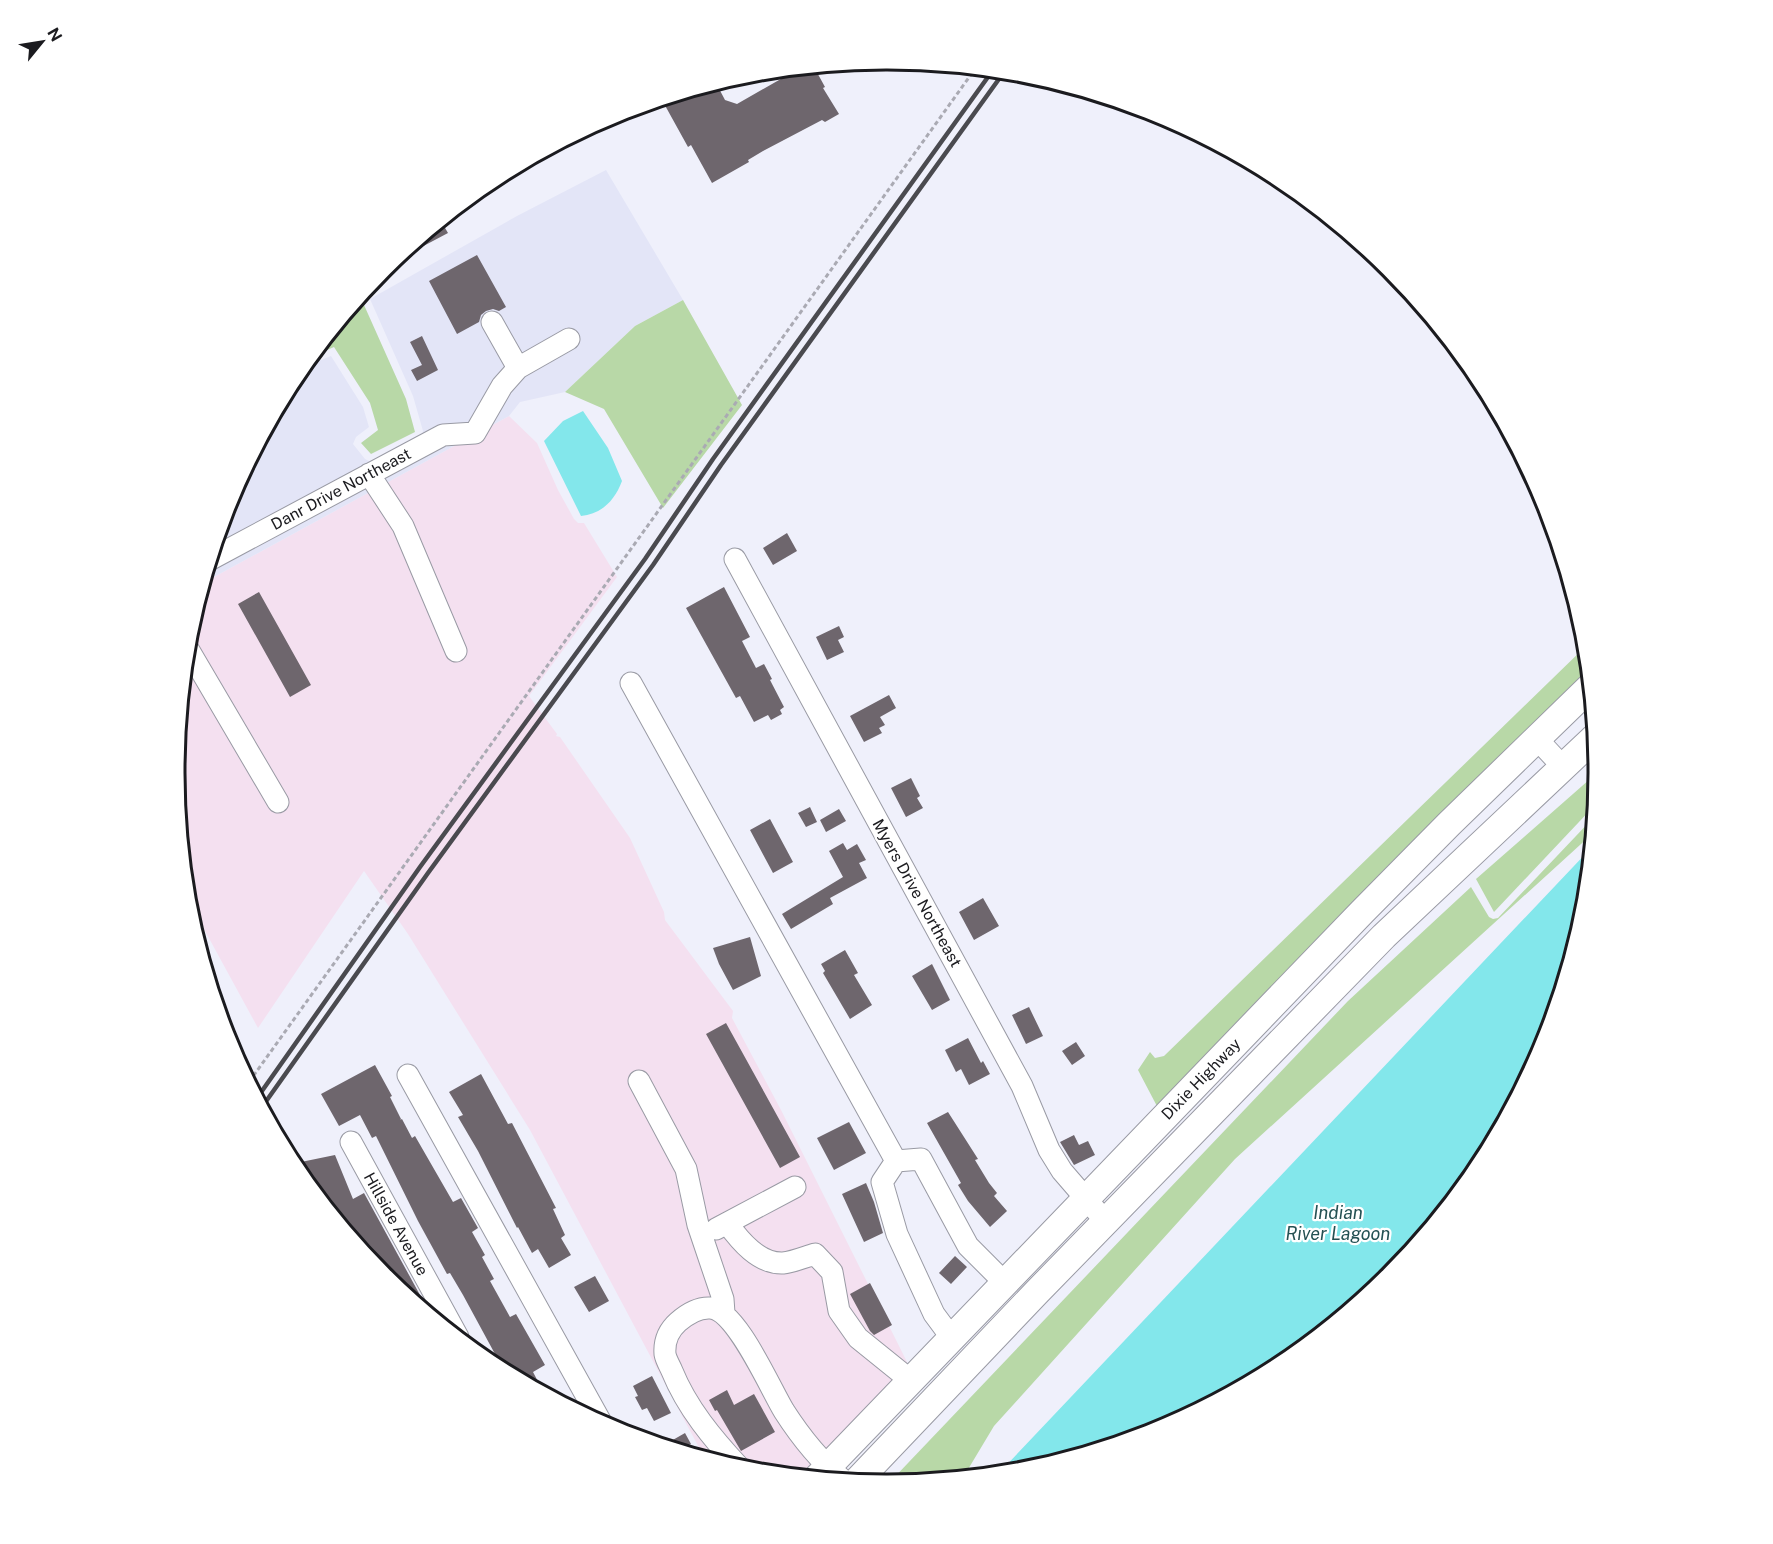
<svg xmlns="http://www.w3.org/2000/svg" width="1773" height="1544" font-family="'Public Sans',sans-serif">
	<rect width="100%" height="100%" fill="#eff0fb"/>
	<path fill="#f4e0f0" d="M 509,416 L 537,443 L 558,490 L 574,519 L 578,523 L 584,523 L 617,577 L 529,696 L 557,734 L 556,736 L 560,737 L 630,838 L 664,912 L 665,920 L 733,1011 L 732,1018 L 781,1110 L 910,1368 L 808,1476 L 747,1470 L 704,1457 L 530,1130 L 408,934 L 364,871 L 258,1028 L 187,898 L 175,772 L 188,633 L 203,583 Z"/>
	<path fill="#e3e5f7" d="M 606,170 L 683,300 L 635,326 L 565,392 L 520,402 L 509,416 L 203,583 L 229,499 L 295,376 L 301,368 L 331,356 L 363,407 L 369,427 L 356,437 L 353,444 L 365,459 L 369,461 L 374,460 L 422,436 L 423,431 L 413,396 L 370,299 L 517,216 Z"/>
	<path fill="#b8d8a7" d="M 360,296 L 406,399 L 415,432 L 371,454 L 361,443 L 378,430 L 370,403 L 334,347 L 311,357 Z
		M 683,300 L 742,405 L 663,508 L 604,409 L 565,392 L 635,326 Z
		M 1586,646 L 1589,677 L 1159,1110 L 1138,1070 L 1150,1052 L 1155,1058 L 1164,1056 Z
		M 1598,772 L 1595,805 L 1494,912 L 1476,879 Z
		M 1594,817 L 1592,834 L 1235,1159 L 994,1426 L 964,1476 L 888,1484 L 1348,1001 L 1471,887 L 1489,917 L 1493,919 L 1498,918 Z"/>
	<path fill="#83e7eb" d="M 583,411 L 608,448 L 622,481 C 615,500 602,514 581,516 L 544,441 L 563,421 Z
		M 1591,848 L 1585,911 L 1544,1045 L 1478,1168 L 1390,1276 L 1282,1364 L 1159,1430 L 1025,1470 L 999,1473 Z"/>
	<path fill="#6e666d" d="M 814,67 L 825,87 L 823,88 L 839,114 L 825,122 L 822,120 L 763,151 L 748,160 L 749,162 L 712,183 L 691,145 L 688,147 L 662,100 L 716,83 L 725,100 L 737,104 L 800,68 Z
		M 441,221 L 448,233 L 414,251 L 411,246 Z
		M 477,255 L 506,307 L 499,311 L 493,309 L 486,311 L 481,315 L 479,322 L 457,334 L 429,281 Z
		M 422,336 L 438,370 L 417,381 L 411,370 L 422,365 L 410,342 Z
		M 787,533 L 797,551 L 773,565 L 763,548 Z
		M 724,587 L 750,637 L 742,641 L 756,668 L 764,664 L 772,679 L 770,680 L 784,707 L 780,710 L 782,714 L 771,720 L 768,715 L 754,722 L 740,696 L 736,698 L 686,608 Z
		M 259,592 L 311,685 L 290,697 L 238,604 Z
		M 839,626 L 844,637 L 838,640 L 844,652 L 827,660 L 816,637 Z
		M 889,695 L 896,708 L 880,717 L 885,725 L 879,728 L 882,733 L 864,742 L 850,716 Z
		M 911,778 L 920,796 L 917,798 L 923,808 L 906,817 L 891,788 Z
		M 810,807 L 817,822 L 806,827 L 798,813 Z
		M 839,809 L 846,821 L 826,832 L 820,820 Z
		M 770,819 L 793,862 L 773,873 L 750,830 Z
		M 843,843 L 847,850 L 857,844 L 866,860 L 859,863 L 867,878 L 830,898 L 833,904 L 791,929 L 782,914 L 843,877 L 829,851 Z
		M 983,898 L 999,926 L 974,940 L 959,912 Z
		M 750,937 L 761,976 L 733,990 L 719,964 L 713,948 Z
		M 845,950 L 858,973 L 854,975 L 872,1005 L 850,1019 L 823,973 L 825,971 L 821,964 Z
		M 932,964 L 950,1000 L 932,1010 L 912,976 Z
		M 1029,1007 L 1043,1036 L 1026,1044 L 1012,1015 Z
		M 726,1023 L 800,1157 L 780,1168 L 706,1034 Z
		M 968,1038 L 981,1063 L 983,1061 L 990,1074 L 969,1085 L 961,1069 L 956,1072 L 945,1050 Z
		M 1076,1042 L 1085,1056 L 1072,1065 L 1062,1051 Z
		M 375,1065 L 392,1096 L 390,1097 L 401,1119 L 400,1120 L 402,1119 L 412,1138 L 415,1136 L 453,1202 L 461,1198 L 478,1228 L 472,1232 L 485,1255 L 482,1257 L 494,1279 L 490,1281 L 510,1317 L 516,1314 L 545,1365 L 533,1372 L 544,1393 L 501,1369 L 494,1355 L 495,1354 L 463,1295 L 450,1273 L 447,1274 L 418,1221 L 376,1136 L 372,1138 L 360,1115 L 339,1126 L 321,1094 Z
		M 481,1074 L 508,1124 L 512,1123 L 556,1208 L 553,1209 L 565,1235 L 561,1238 L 571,1255 L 549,1268 L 538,1249 L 532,1253 L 518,1227 L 517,1228 L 478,1151 L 458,1117 L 463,1115 L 449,1092 Z
		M 948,1112 L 978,1159 L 975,1160 L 989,1183 L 997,1193 L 994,1196 L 1007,1211 L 990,1227 L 968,1201 L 958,1185 L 961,1183 L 927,1123 Z
		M 849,1122 L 866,1153 L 834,1170 L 817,1138 Z
		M 1074,1135 L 1079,1145 L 1088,1141 L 1095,1155 L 1074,1165 L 1060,1142 Z
		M 335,1155 L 353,1199 L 364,1193 L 420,1295 L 412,1299 L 383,1275 L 341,1225 L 330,1202 L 325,1204 L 312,1189 L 301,1162 Z
		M 866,1183 L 874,1202 L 883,1233 L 864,1242 L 842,1194 Z
		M 955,1256 L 967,1267 L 951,1284 L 939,1273 Z
		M 595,1276 L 609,1301 L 589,1312 L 574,1287 Z
		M 870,1283 L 892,1325 L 874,1335 L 870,1331 L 850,1294 Z
		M 652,1376 L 671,1413 L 654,1421 L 647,1408 L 642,1410 L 635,1397 L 638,1396 L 633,1386 Z
		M 727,1390 L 734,1405 L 754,1394 L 775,1432 L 741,1451 L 717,1410 L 715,1411 L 709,1400 Z
		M 685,1433 L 691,1444 L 689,1445 L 693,1454 L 664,1445 Z"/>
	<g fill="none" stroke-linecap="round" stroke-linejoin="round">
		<g stroke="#999aa4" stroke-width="23">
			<path id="minor" d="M 492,322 L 518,368
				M 369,474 L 403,526 L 456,651
				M 211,559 L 443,435 L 475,433 L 502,386 L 518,368 L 569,339
				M 735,559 L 1022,1086 L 1049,1150 L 1062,1171 L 1106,1222
				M 187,647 L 278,802
				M 631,683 L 896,1161 L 921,1159 L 968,1246 L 1004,1282
				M 1536,738 L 1564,768
				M 408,1075 L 602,1424
				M 639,1081 L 686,1169 L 698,1225 L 723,1299 L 724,1313
				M 351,1142 L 458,1337
				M 896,1161 L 882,1182 L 897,1234 L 934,1314 L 951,1337
				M 727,1223 C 740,1241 759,1264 783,1263 C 793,1262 805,1257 815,1254 L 832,1272 L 839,1311 L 858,1338 L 910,1380
				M 716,1229 L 795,1187
				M 740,1468 C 713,1439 687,1408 672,1371 C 670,1366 666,1360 665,1354 C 664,1341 669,1330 678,1322 C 687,1314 699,1307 711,1308 C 737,1311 770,1388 784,1411 C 800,1436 820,1461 843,1480"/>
		</g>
		<g stroke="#999aa4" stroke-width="29">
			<path id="major" d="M 818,1477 L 1362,912 L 1449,824 L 1590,687
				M 857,1481 L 1036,1293 L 1384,936 L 1595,737"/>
		</g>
		<path stroke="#aaaab3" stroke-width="3" stroke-dasharray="4.5 3" stroke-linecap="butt" d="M 249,1082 L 975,69"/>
		<use href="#minor" stroke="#fff" stroke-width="21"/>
		<use href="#major" stroke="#fff" stroke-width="27"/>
		<path stroke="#4a4a4f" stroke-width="4.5" d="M 257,1098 L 420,867 L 645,559 L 713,459 L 993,70
			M 262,1107 L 428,873 L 653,565 L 721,465 L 1004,72"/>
	</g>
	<g text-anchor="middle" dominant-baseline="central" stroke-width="4.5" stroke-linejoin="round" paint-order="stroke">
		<g font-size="16" fill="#1b1b1f" stroke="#fff">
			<text transform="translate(341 489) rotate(-28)">Danr Drive Northeast</text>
			<text transform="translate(917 893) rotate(61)">Myers Drive Northeast</text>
			<text transform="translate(1201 1079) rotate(-46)">Dixie Highway</text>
			<text transform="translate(396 1224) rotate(61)">Hillside Avenue</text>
		</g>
		<g font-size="18" font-style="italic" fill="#245153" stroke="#fff">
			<text x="1338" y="1212">Indian<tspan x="1338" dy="21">River Lagoon</tspan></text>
		</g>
	</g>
	<path d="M0 0H1773V1544H0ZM886 70H887A701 701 0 0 1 1588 771V773A701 701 0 0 1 887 1474H886A701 701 0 0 1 185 773V771A701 701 0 0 1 886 70Z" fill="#fff" fill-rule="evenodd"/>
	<path fill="none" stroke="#1b1b1f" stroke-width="3" d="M886 70H887A701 701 0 0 1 1588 771V773A701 701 0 0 1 887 1474H886A701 701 0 0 1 185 773V771A701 701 0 0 1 886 70Z"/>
	<g transform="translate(42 42) rotate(60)" stroke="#ffffff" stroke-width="4.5" paint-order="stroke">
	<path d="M0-4.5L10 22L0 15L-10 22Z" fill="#1b1b1f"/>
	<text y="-9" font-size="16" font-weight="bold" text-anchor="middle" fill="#1b1b1f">N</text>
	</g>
</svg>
